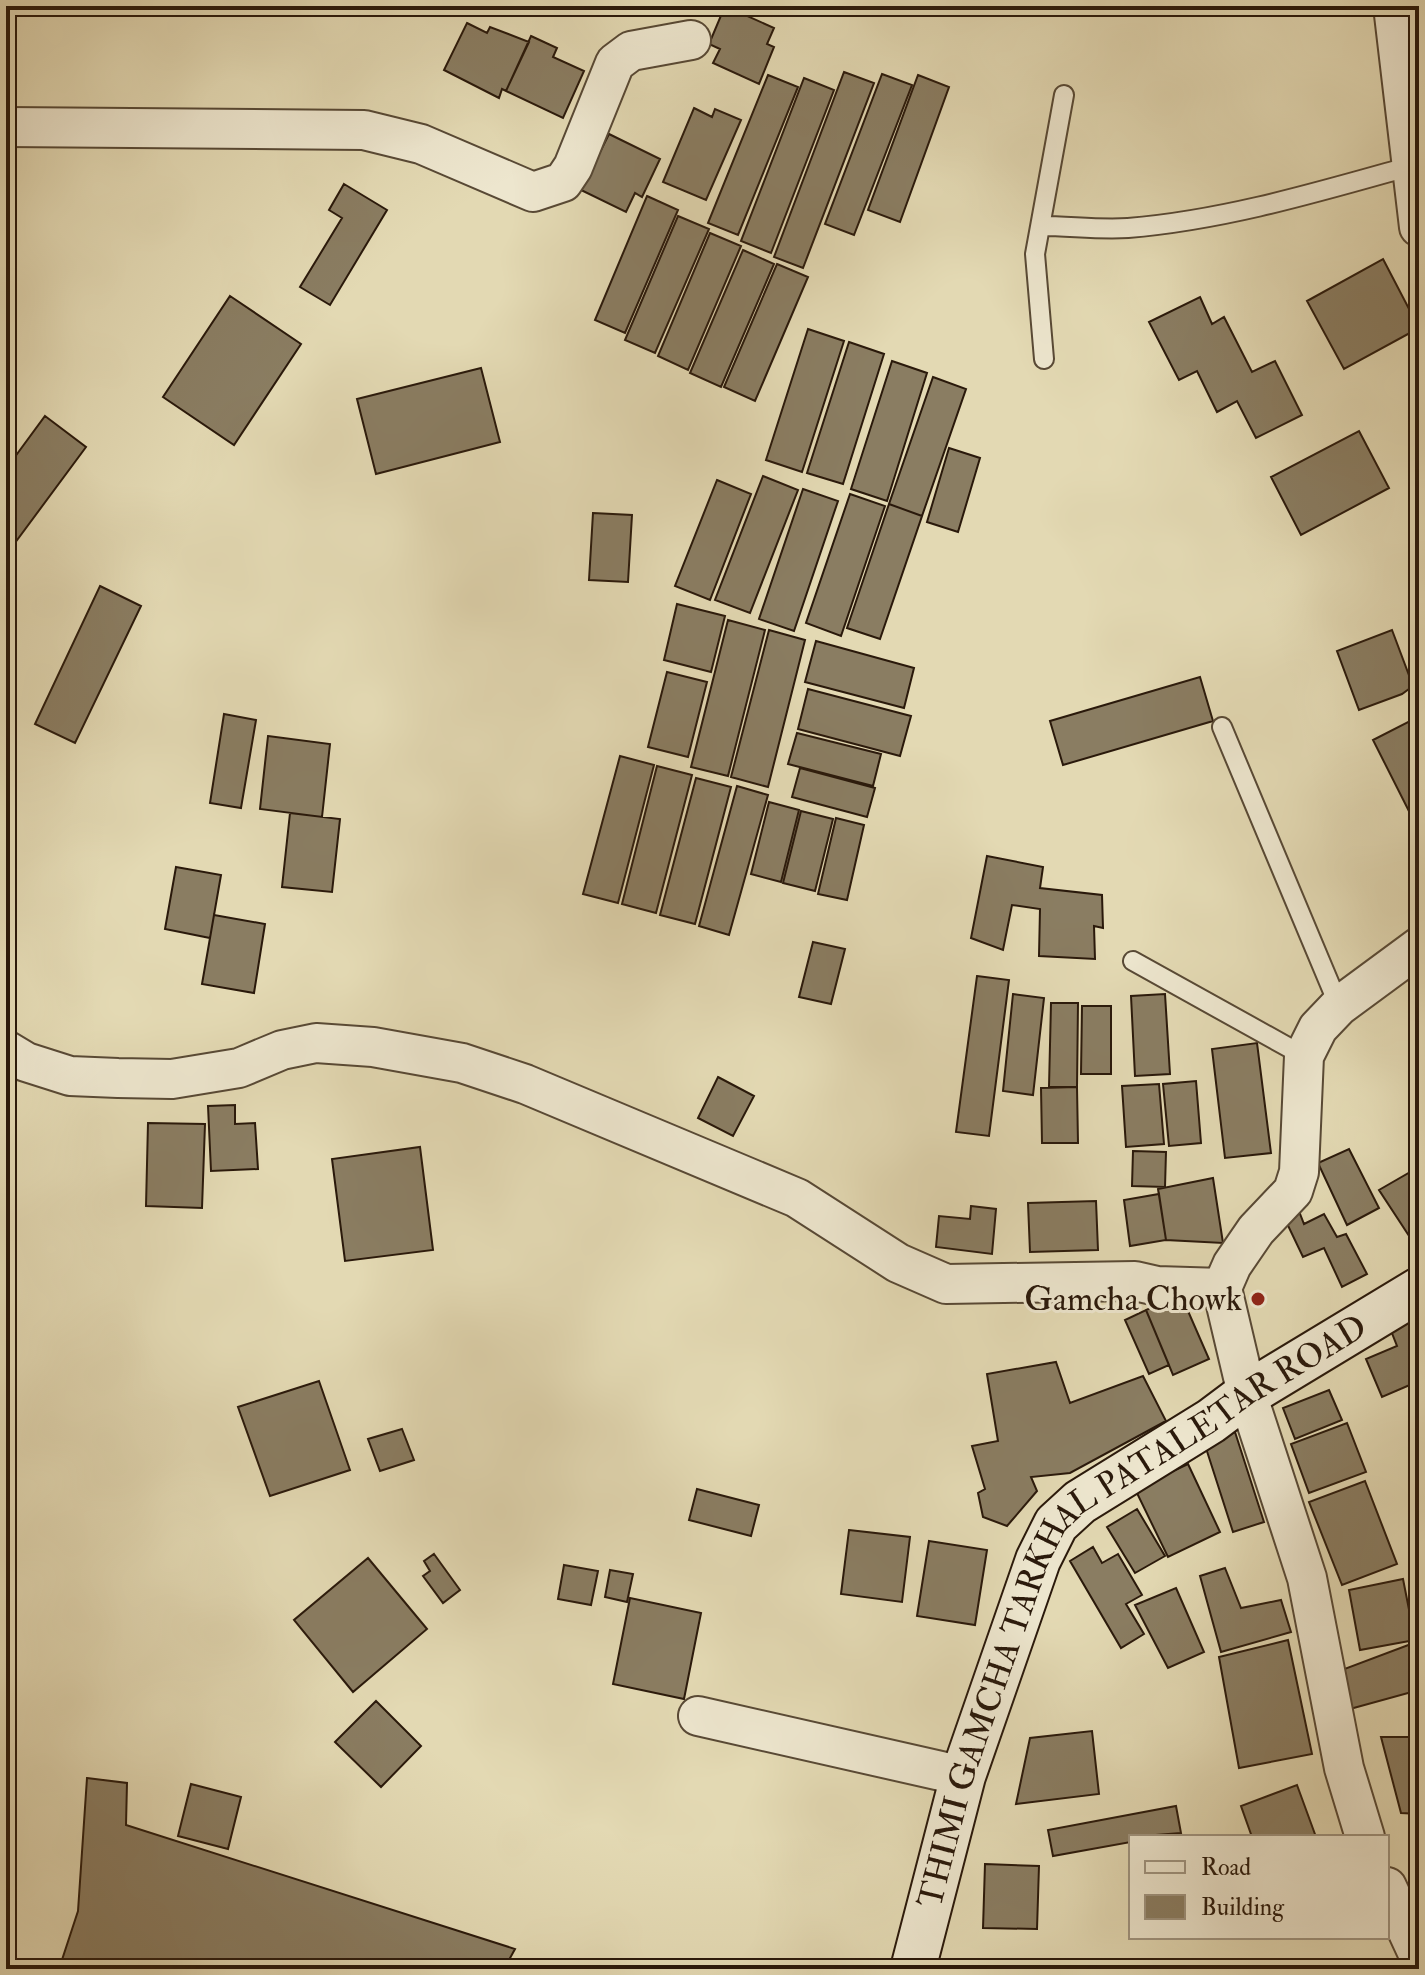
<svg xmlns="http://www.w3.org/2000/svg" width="1425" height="1975" font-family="'IM FELL Double Pica',serif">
	<rect width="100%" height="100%" fill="#e3d9b3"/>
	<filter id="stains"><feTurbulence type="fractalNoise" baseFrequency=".0025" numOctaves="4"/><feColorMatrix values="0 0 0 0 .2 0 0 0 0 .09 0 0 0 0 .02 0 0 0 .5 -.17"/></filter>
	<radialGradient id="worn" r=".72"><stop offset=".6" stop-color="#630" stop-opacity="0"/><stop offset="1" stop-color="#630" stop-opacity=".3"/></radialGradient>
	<path fill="#8a7d62" stroke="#2a190b" stroke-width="2" d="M 725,6 L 774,28 L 767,44 L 774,47 L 759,84 L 713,63 L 720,49 L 709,44 Z
		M 467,23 L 487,33 L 490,27 L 529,42 L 506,91 L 502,89 L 499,98 L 444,70 Z
		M 531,36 L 557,48 L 553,57 L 584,71 L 563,118 L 506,91 Z
		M 844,72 L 874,83 L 803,268 L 774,257 Z
		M 882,74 L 912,85 L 854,235 L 825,224 Z
		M 768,75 L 798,87 L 738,235 L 708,223 Z
		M 918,75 L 949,87 L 900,222 L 868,210 Z
		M 804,78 L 834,90 L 771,253 L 741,241 Z
		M 694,108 L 712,117 L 715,109 L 741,120 L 706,200 L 663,182 Z
		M 609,134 L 660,159 L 642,197 L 635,193 L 626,212 L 581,190 Z
		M 344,184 L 387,210 L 330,305 L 300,287 L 342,218 L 329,210 Z
		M 647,196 L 678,210 L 625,333 L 595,320 Z
		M 678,216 L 709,229 L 655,353 L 625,340 Z
		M 710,233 L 741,246 L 688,370 L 658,356 Z
		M 743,250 L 774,264 L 721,387 L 690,373 Z
		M 1383,259 L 1419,328 L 1344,369 L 1307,301 Z
		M 777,264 L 808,277 L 755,401 L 724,387 Z
		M 230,296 L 301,344 L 234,445 L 163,397 Z
		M 1200,297 L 1212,324 L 1224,317 L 1252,372 L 1275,361 L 1302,415 L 1256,438 L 1237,401 L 1217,412 L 1197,371 L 1179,380 L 1149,322 Z
		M 808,329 L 844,341 L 802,472 L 766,460 Z
		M 849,342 L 884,354 L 843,484 L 807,473 Z
		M 892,361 L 927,373 L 887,501 L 851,489 Z
		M 481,368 L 500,442 L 376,474 L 357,399 Z
		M 933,377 L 966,389 L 922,516 L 889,504 Z
		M 45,416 L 86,447 L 6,555 L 6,469 Z
		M 1359,431 L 1389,488 L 1301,535 L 1271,477 Z
		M 949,448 L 980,458 L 958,532 L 927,522 Z
		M 763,476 L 798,490 L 750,613 L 715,600 Z
		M 717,480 L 751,494 L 710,600 L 675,586 Z
		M 803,489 L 838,501 L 794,631 L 759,619 Z
		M 850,494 L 885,506 L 841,636 L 806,623 Z
		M 889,504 L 922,516 L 880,639 L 847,628 Z
		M 593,513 L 632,515 L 628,582 L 589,580 Z
		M 100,586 L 141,606 L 75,743 L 35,724 Z
		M 677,604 L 725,616 L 711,672 L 664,660 Z
		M 728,620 L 765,630 L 728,776 L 691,767 Z
		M 769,630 L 805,640 L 768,787 L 731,777 Z
		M 1392,630 L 1413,686 L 1402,694 L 1359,710 L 1337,651 Z
		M 816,641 L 914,668 L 904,708 L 805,682 Z
		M 667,672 L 707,682 L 688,757 L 648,747 Z
		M 1200,677 L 1213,721 L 1063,765 L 1050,721 Z
		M 808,689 L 911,716 L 900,756 L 798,729 Z
		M 224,714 L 256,720 L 241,808 L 210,803 Z
		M 1410,721 L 1419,738 L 1419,831 L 1373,740 Z
		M 797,733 L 881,754 L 873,786 L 788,764 Z
		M 268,736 L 330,744 L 322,817 L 260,809 Z
		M 620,756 L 654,765 L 618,903 L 583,894 Z
		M 657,766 L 692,775 L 656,913 L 622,904 Z
		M 800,768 L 875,788 L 867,817 L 792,797 Z
		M 696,778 L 731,787 L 695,924 L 660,915 Z
		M 737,786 L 768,795 L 729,935 L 699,926 Z
		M 769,802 L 799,810 L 781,882 L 751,874 Z
		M 801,811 L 833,819 L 815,891 L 783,883 Z
		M 290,813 L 340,819 L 332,892 L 282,887 Z
		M 836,818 L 864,825 L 847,900 L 818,894 Z
		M 987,856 L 1043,867 L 1040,888 L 1102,895 L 1103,928 L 1094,926 L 1095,959 L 1039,956 L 1040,909 L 1012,905 L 1003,950 L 971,938 Z
		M 176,867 L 221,875 L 210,938 L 165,929 Z
		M 214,915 L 265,924 L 254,993 L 202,984 Z
		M 813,942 L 845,949 L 831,1004 L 799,997 Z
		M 977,976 L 1009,980 L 989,1136 L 956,1132 Z
		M 1013,994 L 1044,998 L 1033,1095 L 1003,1091 Z
		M 1165,994 L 1170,1074 L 1135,1076 L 1131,996 Z
		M 1051,1003 L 1078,1003 L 1077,1087 L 1049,1087 Z
		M 1082,1006 L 1111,1006 L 1111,1074 L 1081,1074 Z
		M 1257,1043 L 1271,1153 L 1225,1158 L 1212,1049 Z
		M 718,1077 L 754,1096 L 733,1136 L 698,1118 Z
		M 1196,1081 L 1201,1143 L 1169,1146 L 1163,1084 Z
		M 1159,1084 L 1164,1144 L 1126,1147 L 1122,1086 Z
		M 1077,1087 L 1078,1143 L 1042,1143 L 1041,1088 Z
		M 235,1105 L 235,1124 L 255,1123 L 258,1169 L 211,1171 L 208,1106 Z
		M 148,1123 L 205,1124 L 202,1208 L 146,1206 Z
		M 420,1147 L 433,1250 L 345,1261 L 332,1159 Z
		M 1349,1149 L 1379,1208 L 1347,1225 L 1318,1163 Z
		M 1133,1151 L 1166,1152 L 1165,1187 L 1132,1186 Z
		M 1419,1167 L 1419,1243 L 1415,1245 L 1379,1190 Z
		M 1213,1178 L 1223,1243 L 1166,1240 L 1158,1189 Z
		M 1159,1194 L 1166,1240 L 1130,1246 L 1124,1200 Z
		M 1096,1201 L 1098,1250 L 1030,1252 L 1028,1203 Z
		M 971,1206 L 996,1209 L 992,1254 L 936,1247 L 939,1216 L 970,1219 Z
		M 1297,1206 L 1304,1224 L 1324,1214 L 1337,1237 L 1346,1234 L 1367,1274 L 1342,1287 L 1324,1248 L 1303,1257 L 1282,1213 Z
		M 1181,1295 L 1209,1359 L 1173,1375 L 1146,1310 Z
		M 1419,1304 L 1419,1381 L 1382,1397 L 1366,1359 L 1397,1346 L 1386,1318 Z
		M 1146,1310 L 1169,1365 L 1149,1374 L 1125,1320 Z
		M 1056,1362 L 1070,1403 L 1143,1376 L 1166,1421 L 1070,1473 L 1031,1477 L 1037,1491 L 1007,1526 L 983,1517 L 978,1493 L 985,1489 L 972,1446 L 998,1441 L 987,1374 Z
		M 319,1381 L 350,1470 L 270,1496 L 238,1407 Z
		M 1329,1390 L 1342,1420 L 1295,1439 L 1283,1408 Z
		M 1347,1423 L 1366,1472 L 1309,1493 L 1291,1444 Z
		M 402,1429 L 414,1460 L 380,1471 L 368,1439 Z
		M 1235,1432 L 1264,1522 L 1233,1532 L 1204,1442 Z
		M 1188,1464 L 1220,1532 L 1168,1557 L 1135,1489 Z
		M 1365,1481 L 1397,1564 L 1342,1585 L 1309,1502 Z
		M 697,1489 L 759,1505 L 751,1536 L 689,1520 Z
		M 1137,1509 L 1165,1556 L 1135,1573 L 1107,1527 Z
		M 849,1530 L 910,1537 L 902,1602 L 841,1594 Z
		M 929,1541 L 987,1550 L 975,1625 L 917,1616 Z
		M 1093,1547 L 1102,1563 L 1118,1554 L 1142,1595 L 1126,1604 L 1144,1634 L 1121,1648 L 1070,1561 Z
		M 434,1554 L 460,1590 L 443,1603 L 423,1576 L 430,1571 L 424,1561 Z
		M 368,1558 L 427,1629 L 353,1692 L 294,1620 Z
		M 564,1565 L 598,1571 L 591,1605 L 558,1599 Z
		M 1225,1568 L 1241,1608 L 1281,1600 L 1291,1632 L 1221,1652 L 1200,1576 Z
		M 610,1570 L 633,1574 L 627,1602 L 605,1597 Z
		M 1403,1579 L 1415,1640 L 1360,1650 L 1349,1590 Z
		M 1176,1588 L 1204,1652 L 1168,1668 L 1135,1605 Z
		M 630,1598 L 701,1613 L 684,1699 L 613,1684 Z
		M 1288,1640 L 1312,1754 L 1239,1768 L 1219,1657 Z
		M 1419,1641 L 1419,1690 L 1350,1709 L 1339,1671 Z
		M 376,1701 L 421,1746 L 381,1787 L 335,1742 Z
		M 1092,1731 L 1099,1794 L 1016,1804 L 1030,1738 Z
		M 1381,1737 L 1419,1737 L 1419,1814 L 1401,1813 Z
		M 87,1778 L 127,1783 L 126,1825 L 515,1949 L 504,1969 L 59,1969 L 78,1911 Z
		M 191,1784 L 241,1797 L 228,1849 L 178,1836 Z
		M 1297,1785 L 1316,1837 L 1252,1837 L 1241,1806 Z
		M 1176,1806 L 1181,1833 L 1131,1837 L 1131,1842 L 1053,1856 L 1048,1830 Z
		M 985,1864 L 1039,1866 L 1037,1929 L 983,1928 Z
		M 1083,1959 L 1090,1969 L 1039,1969 Z"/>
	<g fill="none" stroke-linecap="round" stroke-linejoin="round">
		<g stroke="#584935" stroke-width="22">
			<path id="lane" d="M 1041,226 C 1070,226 1099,230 1128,228 C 1225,220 1318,192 1411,166
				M 1044,359 L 1035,254 L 1064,95
				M 1222,727 L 1339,1006
				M 1133,961 L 1304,1056"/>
		</g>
		<g stroke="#584935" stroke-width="42">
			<path id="street" d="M 1393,6 L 1419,227
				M 6,127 L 364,130 L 421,144 L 533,192 L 563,182 L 573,167 L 615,63 L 631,51 L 691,40
				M 6,1050 L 26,1062 L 70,1076 L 118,1078 L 172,1079 L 239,1068 L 282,1050 L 316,1043 L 373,1047 L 462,1063 L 525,1084 L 797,1198 L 898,1263 L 946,1284 L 1135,1281 L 1157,1286 L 1222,1288
				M 1222,1288 L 1247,1394 L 1307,1578 L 1344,1768 L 1365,1837
				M 1222,1288 L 1232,1265 L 1256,1230 L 1293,1191 L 1299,1172 L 1304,1056 L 1318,1028 L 1339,1006 L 1419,947
				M 698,1716 L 963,1776
				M 1387,1887 L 1419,1956"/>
		</g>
		<g stroke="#2a190b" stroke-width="48">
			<g id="secondary">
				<path id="s1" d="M 913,1969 L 963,1776 L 1038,1560 L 1056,1524 L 1080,1502 L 1211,1421 L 1247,1394 L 1419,1290"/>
			</g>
		</g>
		<use href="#lane" stroke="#ede6ce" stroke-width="18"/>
		<use href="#street" stroke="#ede6ce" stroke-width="38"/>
		<use href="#secondary" stroke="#ede6ce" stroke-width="44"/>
	</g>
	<circle fill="#8f2418" stroke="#ede6ce" stroke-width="3" cx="1258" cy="1299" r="8"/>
	<g text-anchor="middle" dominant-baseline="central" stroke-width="6" stroke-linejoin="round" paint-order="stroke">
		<g font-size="34" fill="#2a190b" stroke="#ede6ce" text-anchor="end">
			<text x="1242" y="1299">Gamcha Chowk</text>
		</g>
		<g font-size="34" fill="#2a190b" stroke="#ede6ce">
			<text stroke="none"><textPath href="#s1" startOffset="450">THIMI GAMCHA TARKHAL PATALETAR ROAD</textPath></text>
		</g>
	</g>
	<rect width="1425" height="1975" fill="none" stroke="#e3d9b3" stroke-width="32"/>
	<rect x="8" y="8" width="1409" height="1959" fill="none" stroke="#2a190b" stroke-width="4"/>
	<rect x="16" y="16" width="1393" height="1943" fill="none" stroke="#2a190b" stroke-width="2"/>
	<rect x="1129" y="1835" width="260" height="104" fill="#ede6ce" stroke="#9f9480" stroke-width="2"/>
	<rect x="1145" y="1861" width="40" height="12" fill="#ede6ce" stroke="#9f9480" stroke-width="2"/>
	<text x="1201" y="1875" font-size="24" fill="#2a190b">Road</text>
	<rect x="1145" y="1895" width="40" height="24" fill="#8a7d62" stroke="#9f9480" stroke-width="2"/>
	<text x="1201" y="1915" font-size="24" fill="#2a190b">Building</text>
	<rect width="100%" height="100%" filter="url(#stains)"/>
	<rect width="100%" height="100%" fill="url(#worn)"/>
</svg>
